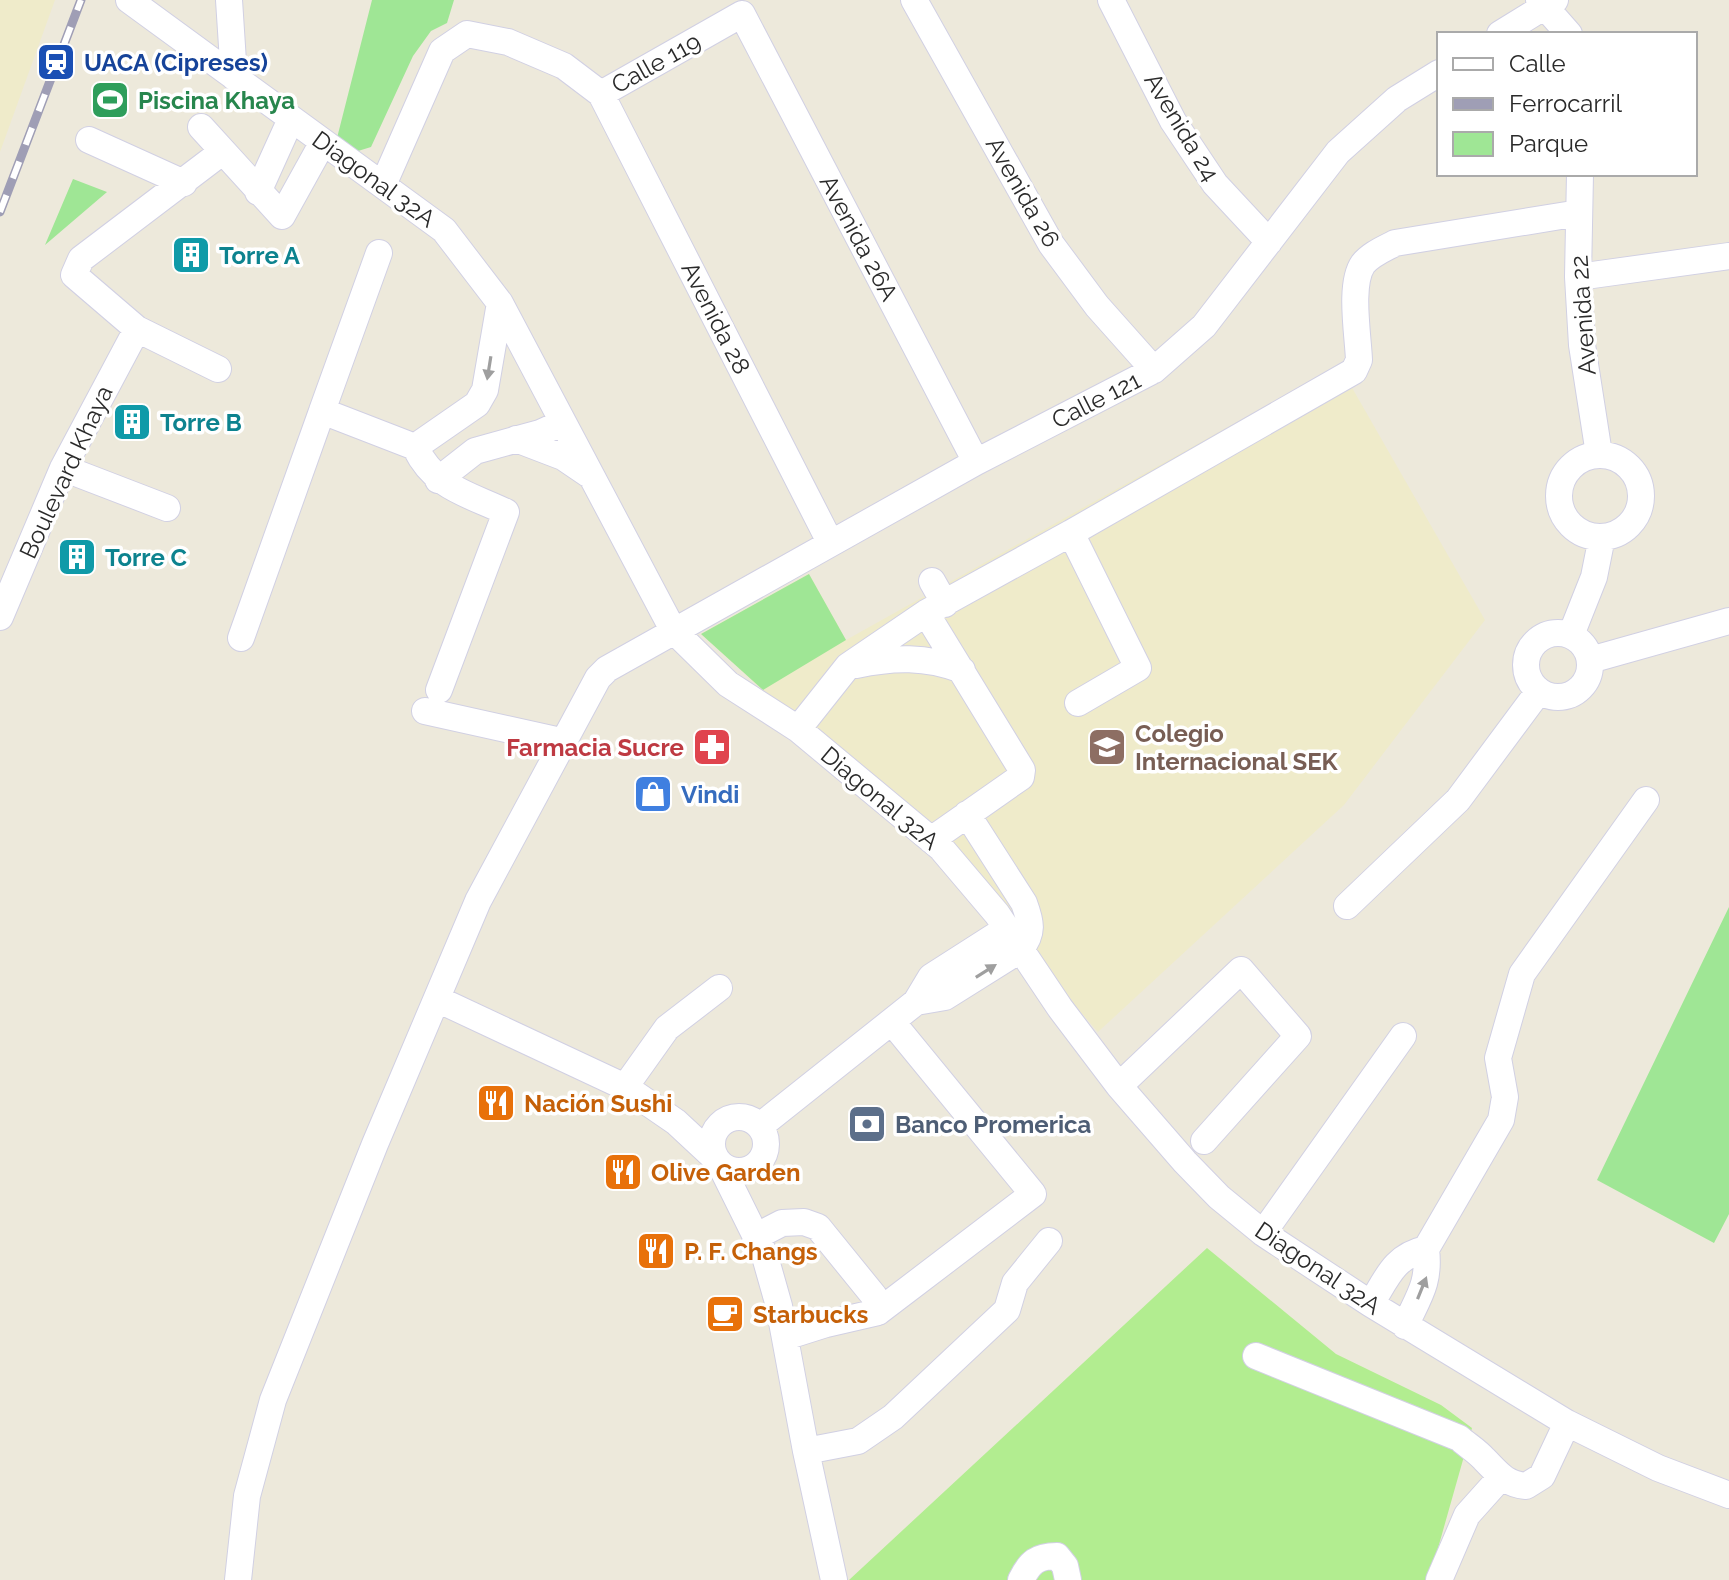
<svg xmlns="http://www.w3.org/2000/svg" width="1729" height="1580" font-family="Raleway,sans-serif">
	<rect width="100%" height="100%" fill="#ede9db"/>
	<path fill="#efebca" d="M 0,0 L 55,0 L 0,152 Z
		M 1339,365 L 1485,620 L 1344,805 L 1098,1032 L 938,849 L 701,634 L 809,574 L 846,640 Z"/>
	<path fill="#9fe695" d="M 372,0 L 454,0 L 447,23 L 431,31 L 413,56 L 371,147 L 358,151 L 337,138 Z
		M 73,179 L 107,192 L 45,245 Z
		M 809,574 L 846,640 L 763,690 L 701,634 Z
		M 1729,907 L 1729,1214 L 1714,1243 L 1597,1180 Z"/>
	<path fill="#b2ed90" d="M 1207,1248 L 1336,1354 L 1441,1405 L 1472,1428 L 1429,1580 L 849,1580 Z"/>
	<path fill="#69b1f3" d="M 105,82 L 125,91 L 116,117 L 94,110 Z"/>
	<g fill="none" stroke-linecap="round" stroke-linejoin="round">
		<g stroke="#d1d0e3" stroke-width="28">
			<path id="minor" d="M 129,0 L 444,230 L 500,303 L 673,630 L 728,684 L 798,729 L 941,848 L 997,914 L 1060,1008 L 1119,1086 L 1185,1162 L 1219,1197 L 1263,1233 L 1371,1304 L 1567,1423 L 1658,1468 L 1729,1495
				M 229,0 L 234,77
				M 914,0 L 1051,244 L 1097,306 L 1154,370
				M 1111,0 L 1173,121 L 1215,184 L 1269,242
				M 1539,0 L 1569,34
				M 742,14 L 976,462
				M 1500,34 L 1555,0
				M 601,94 L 830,542
				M 201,127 L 282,216 L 323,142
				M 89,140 L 184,183
				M 1580,174 L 1578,277 L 1582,345 L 1599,454
				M 383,185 L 442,51 L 467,34 L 508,42 L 564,66 L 601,94 L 742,14
				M 258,192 L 291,119
				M 1578,277 L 1729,256
				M 218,369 L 137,329 L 74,275 L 81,259 L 222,152
				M 322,411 L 379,253
				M 516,439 L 563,457 L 588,474
				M 415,447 L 477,404 L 485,390 L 500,303
				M1559 496a41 41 0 1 1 82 0a41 41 0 1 1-82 0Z
				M 63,468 L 167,508
				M 438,480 L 475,451 L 540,433 L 562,423
				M 1071,533 L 1354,371 L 1359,360 C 1358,335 1349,284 1363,264 C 1371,254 1384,249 1395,243 L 1579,213
				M 932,581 L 945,604
				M 926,613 L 1022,770 L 1021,777 L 931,840
				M 0,617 L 63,468 L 137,329
				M1526 665a32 32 0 1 1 64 0a32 32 0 1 1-64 0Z
				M 1571,635 L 1594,577 L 1602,537
				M 241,638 L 322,411 L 415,447 C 435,488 466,493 506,512 L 439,690
				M 1590,660 L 1729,621
				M 856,665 C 893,657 926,656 962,670
				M 425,711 L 565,742
				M 798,729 L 848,666 L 926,613 L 1071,533 L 1138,668 L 1078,703
				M 1347,906 L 1458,800 L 1539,691
				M 437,999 L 625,1087 L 676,1122 L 719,1162 L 764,1253 L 779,1306 L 806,1451 L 834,1580
				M 916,1002 L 945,997 L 1020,950 C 1034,933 1031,922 1024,903 L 967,814
				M 1119,1086 L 1241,970 L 1298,1036 L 1204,1141
				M 625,1087 L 667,1028 L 719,988
				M712 1144a27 27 0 1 1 54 0a27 27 0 1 1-54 0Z
				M 760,1126 L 916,1002 L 931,977 L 1006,929
				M 1263,1233 L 1403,1036
				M 755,1237 L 782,1223 L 804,1222 L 818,1227 L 874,1296 L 878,1312 L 826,1324 L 785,1337
				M 1371,1304 C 1387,1278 1394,1256 1426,1249
				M 878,1312 L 1033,1194 L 892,1022
				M 1405,1326 C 1419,1296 1430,1283 1426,1249 L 1501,1120 L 1505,1097 L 1498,1058 L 1522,974 L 1646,800
				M 1256,1356 L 1459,1438 C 1467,1445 1477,1451 1484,1459 C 1498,1473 1505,1484 1526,1486 L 1542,1476 L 1567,1423
				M 806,1451 L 858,1441 L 893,1417 L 1007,1310 L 1015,1283 L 1049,1241
				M 238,1580 L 247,1496 L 273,1400 L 375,1144 L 478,901 L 598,678 L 607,669 L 976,462 L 1154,370 L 1204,326 L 1338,152 L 1397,99 L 1439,73
				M 1021,1580 C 1030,1562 1037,1556 1057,1556 L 1065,1566 L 1068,1580
				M 1439,1580 L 1467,1515 L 1501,1477"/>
		</g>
		<use href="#minor" stroke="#fff" stroke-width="26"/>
		<g stroke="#9f9eb5" stroke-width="9">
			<path id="rail" d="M 0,212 L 81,0"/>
		</g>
		<use href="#rail" stroke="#fff" stroke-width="6" stroke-dasharray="18" stroke-linecap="butt"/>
	</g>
	<defs><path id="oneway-solid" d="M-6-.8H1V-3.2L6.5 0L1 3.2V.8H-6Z" transform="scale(2)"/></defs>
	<g fill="#9f9f9f">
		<use href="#oneway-solid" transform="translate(489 368) rotate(99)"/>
		<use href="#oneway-solid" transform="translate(986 971) rotate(-32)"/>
		<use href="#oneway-solid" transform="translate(1422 1288) rotate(-68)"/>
	</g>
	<defs>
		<g id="station-square" transform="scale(2)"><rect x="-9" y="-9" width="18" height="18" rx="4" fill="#1a4fb4" stroke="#fff"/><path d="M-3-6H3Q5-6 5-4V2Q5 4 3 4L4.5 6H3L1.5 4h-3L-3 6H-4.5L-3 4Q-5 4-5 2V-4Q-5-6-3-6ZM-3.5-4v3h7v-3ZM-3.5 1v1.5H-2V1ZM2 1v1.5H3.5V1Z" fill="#fff"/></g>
		<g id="stadium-square" transform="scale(2)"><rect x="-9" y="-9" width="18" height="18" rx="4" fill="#2e9e5b" stroke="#fff"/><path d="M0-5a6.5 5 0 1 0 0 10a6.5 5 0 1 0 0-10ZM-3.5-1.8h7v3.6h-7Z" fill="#fff"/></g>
		<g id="building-square" transform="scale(2)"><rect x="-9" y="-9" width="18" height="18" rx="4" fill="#0f9aa8" stroke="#fff"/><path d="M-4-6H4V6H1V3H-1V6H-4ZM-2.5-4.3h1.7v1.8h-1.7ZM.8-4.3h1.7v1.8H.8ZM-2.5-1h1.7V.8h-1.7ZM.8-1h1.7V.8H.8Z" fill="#fff"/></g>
		<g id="pharmacy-square" transform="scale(2)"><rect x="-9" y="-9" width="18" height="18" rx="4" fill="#e0444e" stroke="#fff"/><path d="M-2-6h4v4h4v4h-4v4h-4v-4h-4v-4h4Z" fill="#fff"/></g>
		<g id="school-square" transform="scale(2)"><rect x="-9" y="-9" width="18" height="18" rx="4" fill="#8d6e63" stroke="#fff"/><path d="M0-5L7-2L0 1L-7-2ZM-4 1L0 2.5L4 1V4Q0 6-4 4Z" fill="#fff"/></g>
		<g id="shop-square" transform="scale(2)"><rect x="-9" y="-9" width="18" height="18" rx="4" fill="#3f7fe0" stroke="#fff"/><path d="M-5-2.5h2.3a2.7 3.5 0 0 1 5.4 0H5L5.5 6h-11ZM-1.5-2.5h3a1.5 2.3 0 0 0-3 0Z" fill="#fff"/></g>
		<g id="restaurant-square" transform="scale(2)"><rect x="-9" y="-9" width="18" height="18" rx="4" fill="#e8710a" stroke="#fff"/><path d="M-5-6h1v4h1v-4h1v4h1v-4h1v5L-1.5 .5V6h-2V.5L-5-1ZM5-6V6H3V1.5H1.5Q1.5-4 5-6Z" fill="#fff"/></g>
		<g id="bank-square" transform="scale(2)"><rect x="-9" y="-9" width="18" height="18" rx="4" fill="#5c6f8a" stroke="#fff"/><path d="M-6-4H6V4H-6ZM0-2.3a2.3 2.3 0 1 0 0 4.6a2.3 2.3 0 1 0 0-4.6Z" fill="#fff"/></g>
		<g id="cafe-square" transform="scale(2)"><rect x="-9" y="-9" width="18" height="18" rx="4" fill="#e8710a" stroke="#fff"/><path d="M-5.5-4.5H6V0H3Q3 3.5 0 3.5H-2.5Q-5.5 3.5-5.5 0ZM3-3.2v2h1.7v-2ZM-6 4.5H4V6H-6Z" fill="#fff"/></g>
	</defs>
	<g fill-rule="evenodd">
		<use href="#station-square" x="56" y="62"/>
		<use href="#stadium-square" x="110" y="100"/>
		<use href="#building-square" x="191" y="255"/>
		<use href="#building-square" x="132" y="422"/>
		<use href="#building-square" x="77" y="557"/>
		<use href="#pharmacy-square" x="712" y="747"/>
		<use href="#school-square" x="1107" y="747"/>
		<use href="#shop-square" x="653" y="794"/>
		<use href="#restaurant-square" x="496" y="1103"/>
		<use href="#bank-square" x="867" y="1124"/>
		<use href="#restaurant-square" x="623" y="1172"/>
		<use href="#restaurant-square" x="656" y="1251"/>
		<use href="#cafe-square" x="725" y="1314"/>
	</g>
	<g text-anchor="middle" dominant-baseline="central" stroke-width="7" stroke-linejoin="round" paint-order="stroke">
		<g font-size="24" font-weight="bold" fill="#164399" stroke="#fff" text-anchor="start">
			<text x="84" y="62">UACA (Cipreses)</text>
		</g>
		<g font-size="24" fill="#2a2a2a" stroke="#fff">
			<text transform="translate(656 63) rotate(-29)">Calle 119</text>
			<text transform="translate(1182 127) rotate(59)">Avenida 24</text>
			<text transform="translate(374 179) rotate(36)">Diagonal 32A</text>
			<text transform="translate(1023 192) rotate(60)">Avenida 26</text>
			<text transform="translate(859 238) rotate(62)">Avenida 26A</text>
			<text transform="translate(1583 315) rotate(-94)">Avenida 22</text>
			<text transform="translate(716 318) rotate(63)">Avenida 28</text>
			<text transform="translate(1096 400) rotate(-27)">Calle 121</text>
			<text transform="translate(66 472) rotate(-65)">Boulevard Khaya</text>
			<text transform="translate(880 798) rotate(40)">Diagonal 32A</text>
			<text transform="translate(1318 1268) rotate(34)">Diagonal 32A</text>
		</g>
		<g font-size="24" font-weight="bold" fill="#27864d" stroke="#fff" text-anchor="start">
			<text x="138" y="100">Piscina Khaya</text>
		</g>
		<g font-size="24" font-weight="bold" fill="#0d838f" stroke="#fff" text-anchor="start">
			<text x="219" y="255">Torre A</text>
			<text x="160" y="422">Torre B</text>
			<text x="105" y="557">Torre C</text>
		</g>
		<g font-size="24" font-weight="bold" fill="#785e54" stroke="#fff" text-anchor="start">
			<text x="1135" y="733">Colegio<tspan x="1135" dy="28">Internacional SEK</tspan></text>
		</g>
		<g font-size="24" font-weight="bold" fill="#be3a42" stroke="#fff" text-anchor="end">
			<text x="684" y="747">Farmacia Sucre</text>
		</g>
		<g font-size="24" font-weight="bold" fill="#366cbe" stroke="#fff" text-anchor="start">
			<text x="681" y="794">Vindi</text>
		</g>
		<g font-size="24" font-weight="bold" fill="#c56008" stroke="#fff" text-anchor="start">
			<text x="524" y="1103">Nación Sushi</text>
			<text x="651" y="1172">Olive Garden</text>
			<text x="684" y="1251">P. F. Changs</text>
			<text x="753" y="1314">Starbucks</text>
		</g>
		<g font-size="24" font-weight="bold" fill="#4e5e75" stroke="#fff" text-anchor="start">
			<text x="895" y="1124">Banco Promerica</text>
		</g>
	</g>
	<rect x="1437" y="32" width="260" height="144" fill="#ffffff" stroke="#aaaaaa" stroke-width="2"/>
	<rect x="1453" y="58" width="40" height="12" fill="#ffffff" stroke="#aaaaaa" stroke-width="2"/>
	<text x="1509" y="72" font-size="24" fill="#2a2a2a">Calle</text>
	<rect x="1453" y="98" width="40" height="12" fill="#9f9eb5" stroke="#aaaaaa" stroke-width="2"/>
	<text x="1509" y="112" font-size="24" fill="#2a2a2a">Ferrocarril</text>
	<rect x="1453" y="132" width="40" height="24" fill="#9fe695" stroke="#aaaaaa" stroke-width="2"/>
	<text x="1509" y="152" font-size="24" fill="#2a2a2a">Parque</text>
</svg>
